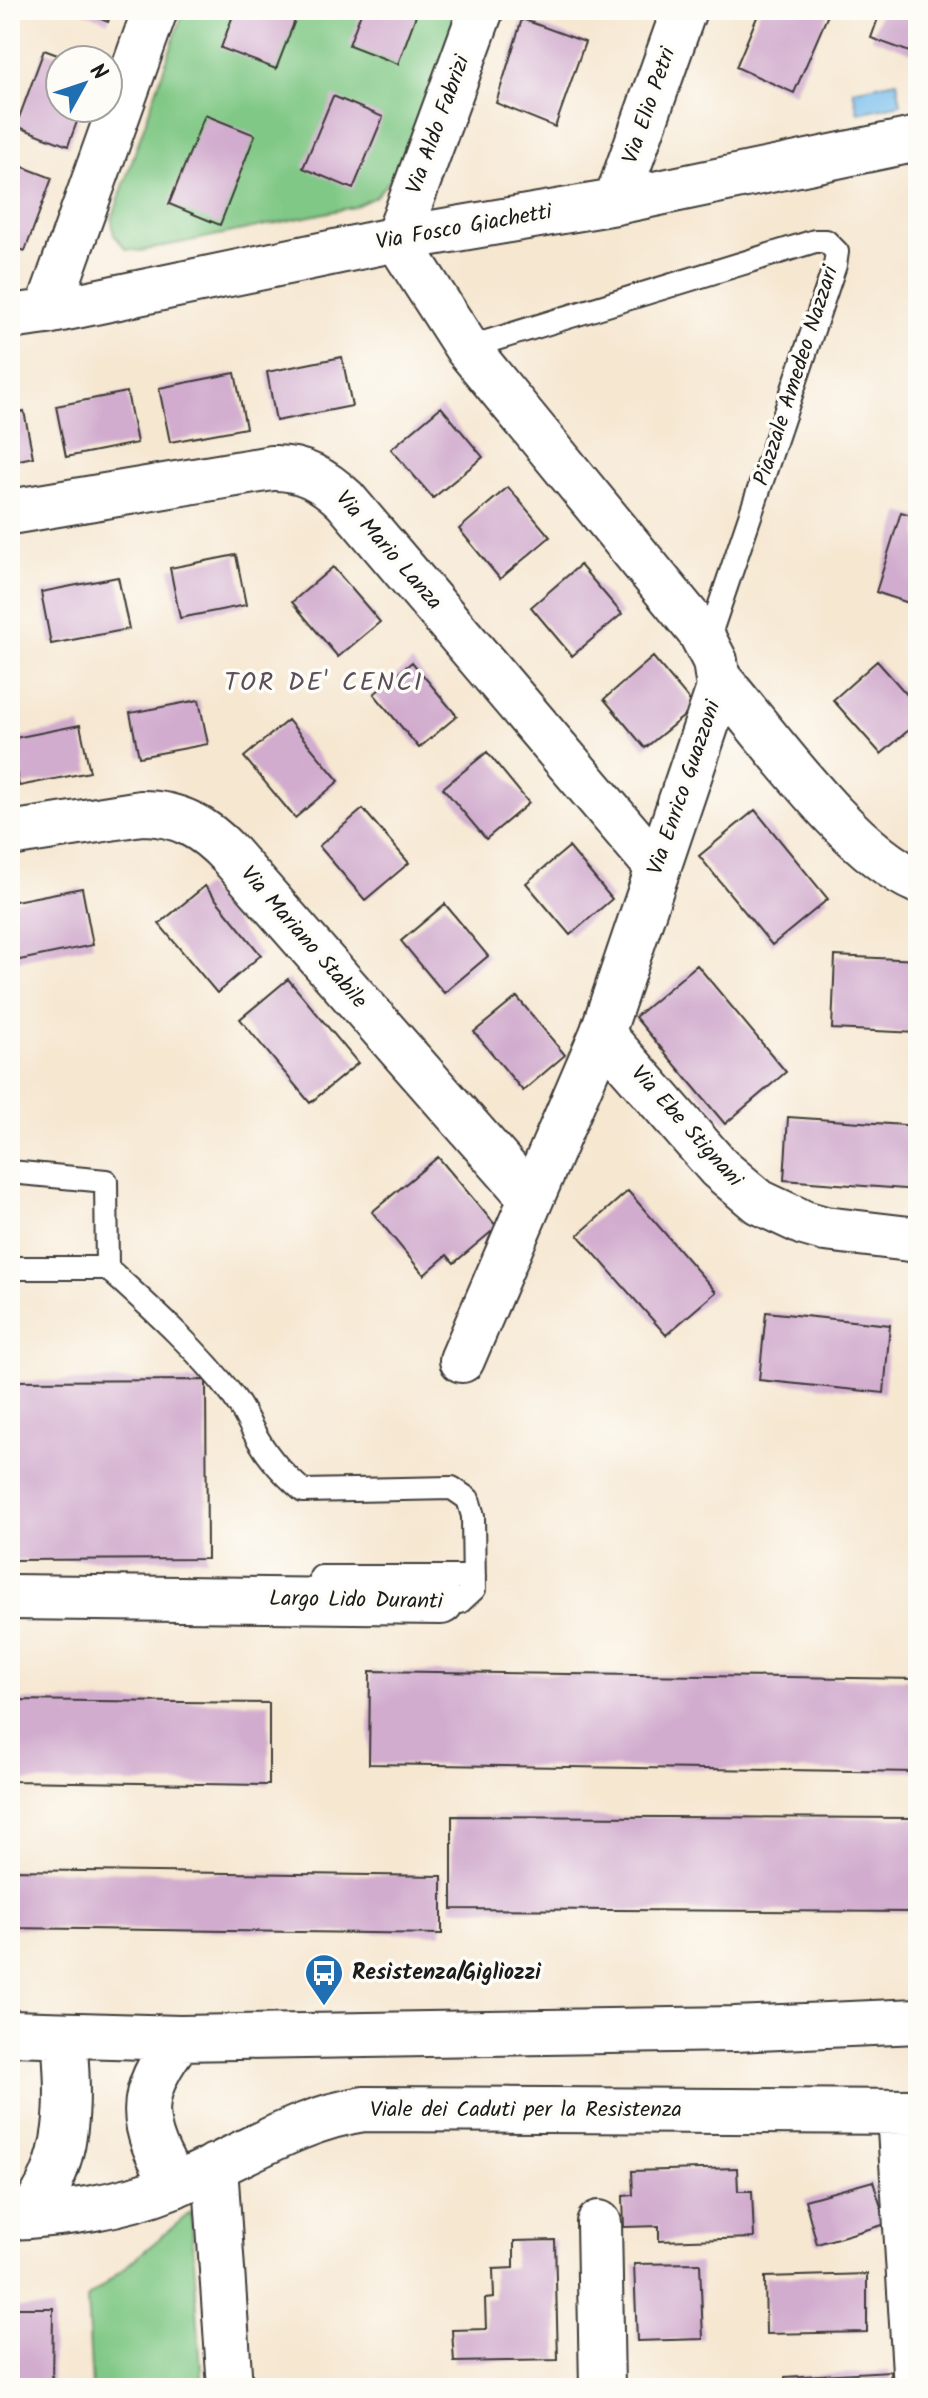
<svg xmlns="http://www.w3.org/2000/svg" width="928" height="2398" font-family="Kalam,sans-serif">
	<rect width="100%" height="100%" fill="#fdfcf7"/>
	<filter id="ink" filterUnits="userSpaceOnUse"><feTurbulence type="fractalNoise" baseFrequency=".0125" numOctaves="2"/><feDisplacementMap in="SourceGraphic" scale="16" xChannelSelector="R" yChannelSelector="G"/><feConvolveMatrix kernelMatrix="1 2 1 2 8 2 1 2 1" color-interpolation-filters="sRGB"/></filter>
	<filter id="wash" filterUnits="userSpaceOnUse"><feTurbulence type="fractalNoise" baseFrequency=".006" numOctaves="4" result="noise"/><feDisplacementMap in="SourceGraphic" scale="32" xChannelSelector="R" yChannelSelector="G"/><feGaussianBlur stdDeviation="1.8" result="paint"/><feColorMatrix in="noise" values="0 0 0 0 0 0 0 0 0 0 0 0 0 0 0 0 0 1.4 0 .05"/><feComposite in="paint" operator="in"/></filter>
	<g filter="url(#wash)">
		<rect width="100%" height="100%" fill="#f6e7d1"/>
		<path fill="#80c885" stroke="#4e7250" stroke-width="2" d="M 184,10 L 468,10 L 409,159 L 375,197 L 354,207 L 141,251 L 126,249 L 114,235 L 112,219 Z
			M 191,2212 L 202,2388 L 92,2388 L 87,2299 Z"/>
		<path fill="#74bcec" stroke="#486c84" stroke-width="2" d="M 897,81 L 901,104 L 858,113 L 853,90 Z"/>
		<g id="blocks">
			<path fill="#d1acce" d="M 79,10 L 112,10 L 108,22 Z
				M 235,10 L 299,10 L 276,69 L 221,48 Z
				M 362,10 L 418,10 L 398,64 L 349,45 Z
				M 760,10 L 830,10 L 794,93 L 736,67 Z
				M 881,10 L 918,10 L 918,55 L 871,38 Z
				M 522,19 L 585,42 L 555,127 L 496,103 Z
				M 44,50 L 71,60 L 60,60 L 60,108 L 82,108 L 68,146 L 16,126 Z
				M 333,96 L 383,117 L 353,189 L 303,168 Z
				M 205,115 L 255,135 L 220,225 L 169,204 Z
				M 10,162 L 52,178 L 25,251 L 10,245 Z
				M 342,357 L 352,406 L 276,421 L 267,372 Z
				M 235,373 L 246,428 L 170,442 L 159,388 Z
				M 127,392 L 137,443 L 66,457 L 56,406 Z
				M 441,407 L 483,457 L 433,498 L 391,449 Z
				M 24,411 L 33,457 L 10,462 L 10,414 Z
				M 508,487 L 550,537 L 500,579 L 459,529 Z
				M 901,512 L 918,517 L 918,606 L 876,592 Z
				M 236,555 L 246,605 L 180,618 L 170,568 Z
				M 580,565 L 622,614 L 572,656 L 531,607 Z
				M 333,567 L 380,622 L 338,657 L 292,602 Z
				M 118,577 L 129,629 L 51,644 L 41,592 Z
				M 653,657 L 695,707 L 645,748 L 604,699 Z
				M 877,661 L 918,707 L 918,722 L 881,754 L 833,700 Z
				M 412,662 L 457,716 L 419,748 L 374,694 Z
				M 199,700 L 208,744 L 139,757 L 130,713 Z
				M 288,720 L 339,781 L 295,818 L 244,757 Z
				M 80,725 L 90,772 L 19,786 L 10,739 Z
				M 487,752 L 529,803 L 486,839 L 443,788 Z
				M 363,809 L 409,863 L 365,900 L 319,846 Z
				M 755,810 L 828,899 L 772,945 L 699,856 Z
				M 569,847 L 612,899 L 570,935 L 526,883 Z
				M 205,886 L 261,955 L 217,993 L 159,924 Z
				M 82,888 L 93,945 L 10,962 L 10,902 Z
				M 445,904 L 488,956 L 444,993 L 401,941 Z
				M 835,956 L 918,960 L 918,1033 L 832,1029 Z
				M 697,965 L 786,1072 L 725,1124 L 635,1017 Z
				M 288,979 L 358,1063 L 310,1103 L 240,1019 Z
				M 517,997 L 565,1055 L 523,1091 L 474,1032 Z
				M 788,1117 L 918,1126 L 918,1190 L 784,1180 Z
				M 438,1157 L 497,1227 L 454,1263 L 447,1255 L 424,1275 L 372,1212 Z
				M 628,1191 L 716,1292 L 666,1335 L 578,1235 Z
				M 766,1312 L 890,1325 L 884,1393 L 759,1380 Z
				M 206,1380 L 207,1559 L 10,1560 L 10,1381 Z
				M 370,1671 L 918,1679 L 918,1772 L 369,1764 Z
				M 10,1700 L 269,1703 L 269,1785 L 10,1781 Z
				M 452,1816 L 918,1818 L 918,1912 L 452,1909 Z
				M 10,1870 L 442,1876 L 442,1934 L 10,1928 Z
				M 737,2168 L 738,2191 L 752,2191 L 754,2238 L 659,2241 L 659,2226 L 624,2227 L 623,2196 L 633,2195 L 632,2171 Z
				M 873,2181 L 886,2224 L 817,2244 L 805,2200 Z
				M 555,2240 L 558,2360 L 454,2362 L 452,2330 L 486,2329 L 485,2299 L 494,2298 L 493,2269 L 514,2268 L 514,2241 Z
				M 700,2263 L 703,2339 L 637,2341 L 634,2264 Z
				M 867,2274 L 867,2332 L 766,2334 L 765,2277 Z
				M 10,2308 L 53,2308 L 52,2388 L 10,2388 Z
				M 890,2371 L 891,2388 L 786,2388 L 785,2377 Z"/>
		</g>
	</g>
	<g filter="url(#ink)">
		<use href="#blocks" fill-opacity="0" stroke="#3d3a37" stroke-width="2"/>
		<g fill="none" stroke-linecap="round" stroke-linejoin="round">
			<g stroke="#3d3a37" stroke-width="26">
				<path id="lane" d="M 467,348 L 815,241 L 826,241 L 837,252 L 835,265 L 707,643
					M 10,1172 L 106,1181 L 107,1268
					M 10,1268 L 107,1268 C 151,1308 197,1349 233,1396 C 244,1410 249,1425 258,1439 C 270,1460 285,1475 303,1491 L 452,1488 L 468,1499 L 473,1516 L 474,1589 L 460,1602 L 441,1602
					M 321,1577 L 474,1577"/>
			</g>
			<g stroke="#3d3a37" stroke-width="48">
				<path id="street" d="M 616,202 L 684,10
					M 47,312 L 155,10
					M 10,317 L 47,312 L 397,239 L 616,202 L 918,139
					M 10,512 L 272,468 C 302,467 324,480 345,500 L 657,867
					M 719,679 C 768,736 850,853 918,881
					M 10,834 L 141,813 C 179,813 205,828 230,855 L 531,1198
					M 602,1034 L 719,1168 L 759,1202 L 804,1223 L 825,1229 L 918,1240
					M 462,1360 L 602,1034 L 719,688 L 715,661 L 700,632 L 467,348 L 397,239 L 481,10
					M 10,1597 L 441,1602
					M 10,2033 L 180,2038 L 735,2029 L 918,2021
					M 899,2113 L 916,2388
					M 215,2166 L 230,2388
					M 175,2185 C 139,2126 135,2094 180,2038
					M 28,2216 C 73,2165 69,2098 64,2035
					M 10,2217 C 65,2214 120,2207 172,2186 C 235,2161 295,2119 364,2109 L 918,2112
					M 599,2223 L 602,2388"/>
			</g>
			<use href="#lane" stroke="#fff" stroke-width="22"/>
			<use href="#street" stroke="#fff" stroke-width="44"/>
		</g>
	</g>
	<defs>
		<g id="bus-pin" transform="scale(2)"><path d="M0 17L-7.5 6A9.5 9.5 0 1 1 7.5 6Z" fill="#1f6fb2" stroke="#fdfcf7"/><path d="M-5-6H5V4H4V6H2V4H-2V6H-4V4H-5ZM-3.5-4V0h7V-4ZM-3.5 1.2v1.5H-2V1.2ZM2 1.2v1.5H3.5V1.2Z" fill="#fff"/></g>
	</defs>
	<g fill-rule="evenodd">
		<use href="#bus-pin" x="324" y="1973"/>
	</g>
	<g text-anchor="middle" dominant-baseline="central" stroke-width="7" stroke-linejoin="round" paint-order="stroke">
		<g font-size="22" fill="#1c1c1c" stroke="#fdfcf7">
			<text transform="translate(650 106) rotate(-71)">Via Elio Petri</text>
			<text transform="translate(439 125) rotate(-70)">Via Aldo Fabrizi</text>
			<text transform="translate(464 228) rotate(-10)">Via Fosco Giachetti</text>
			<text transform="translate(797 376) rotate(-72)">Piazzale Amedeo Nazzari</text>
			<text transform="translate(388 551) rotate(49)">Via Mario Lanza</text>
			<text transform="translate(685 788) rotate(-71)">Via Enrico Guazzoni</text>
			<text transform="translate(303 938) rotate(49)">Via Mariano Stabile</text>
			<text transform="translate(686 1127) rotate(48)">Via Ebe Stignani</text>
			<text transform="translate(356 1601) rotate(1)">Largo Lido Duranti</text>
			<text x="526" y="2110">Viale dei Caduti per la Resistenza</text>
		</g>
		<g font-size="22" font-weight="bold" fill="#1c1c1c" stroke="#fdfcf7" text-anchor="start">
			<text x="352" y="1973">Resistenza/Gigliozzi</text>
		</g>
		<g font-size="26" letter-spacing="2" fill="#5b4e5a" stroke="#fdfcf7">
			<text x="324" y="683">TOR DE' CENCI</text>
		</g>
	</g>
	<rect width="928" height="2398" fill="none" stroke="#fdfcf7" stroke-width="40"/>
	<g transform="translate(84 84) rotate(50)"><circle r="38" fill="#fdfcf7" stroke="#a3a29f" stroke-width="2"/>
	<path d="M0-6L14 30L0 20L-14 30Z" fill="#1f6fb2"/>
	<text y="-12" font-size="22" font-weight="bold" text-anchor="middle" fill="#1c1c1c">N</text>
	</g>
</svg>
